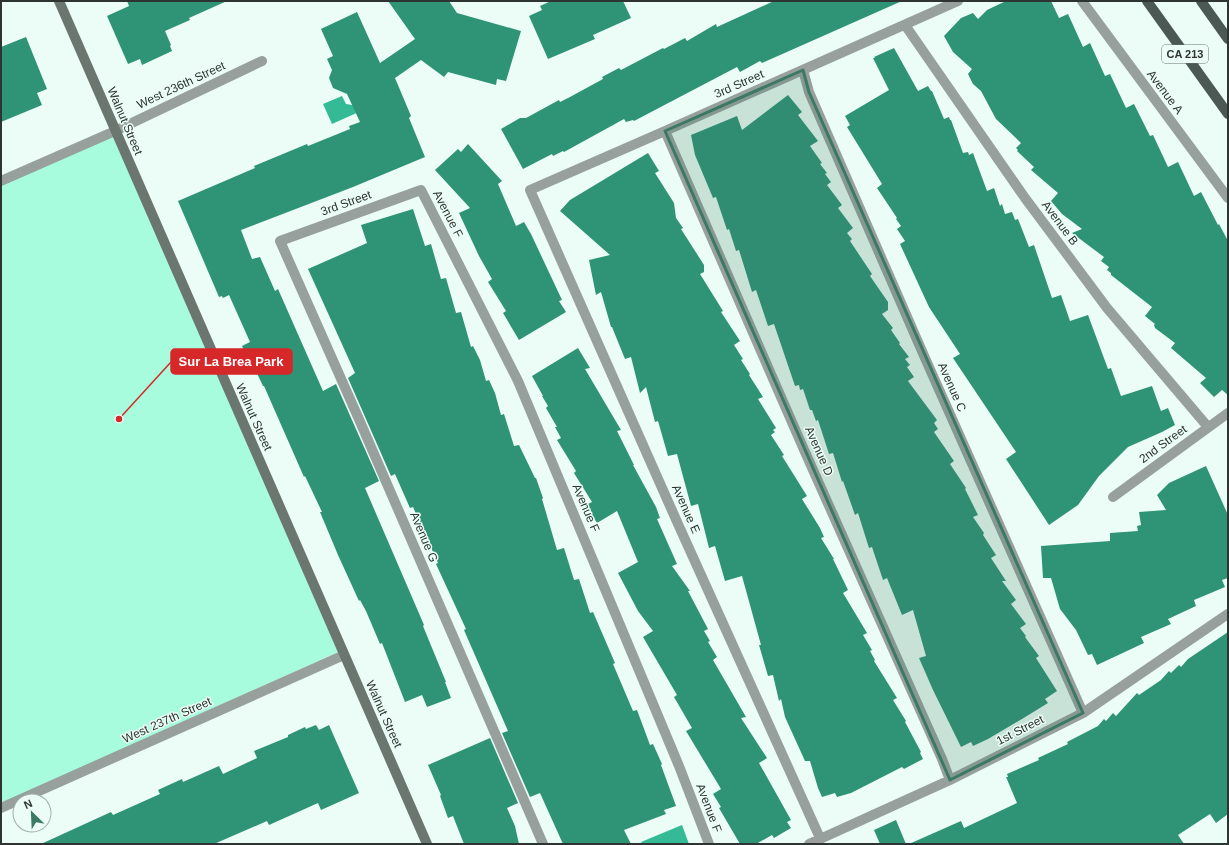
<svg xmlns="http://www.w3.org/2000/svg" width="1229" height="845" font-family="Helvetica,sans-serif">
	<rect width="100%" height="100%" fill="#ebfdf6"/>
	<path fill="#a7fcde" d="M 113,136 L 338,652 L 1,804 L 1,186 Z"/>
	<path fill="#34bb96" d="M 342,96 L 346,104 L 352,105 L 361,111 L 332,124 L 323,104 Z
		M 682,825 L 689,844 L 642,844 L 641,842 Z"/>
	<path fill="#2f9376" d="M 127,1 L 227,1 L 189,18 L 190,20 L 165,31 L 171,45 L 170,46 L 172,51 L 142,65 L 140,59 L 128,64 L 107,16 L 129,6 Z
		M 388,1 L 449,1 L 457,13 L 521,31 L 506,81 L 497,79 L 496,85 L 448,72 L 444,77 L 421,60 L 395,78 L 411,116 L 409,118 L 425,157 L 353,187 L 241,230 L 252,259 L 260,257 L 275,291 L 278,289 L 323,391 L 336,384 L 379,481 L 365,488 L 424,625 L 423,626 L 446,682 L 445,682 L 451,698 L 427,707 L 422,695 L 405,702 L 382,643 L 380,644 L 366,611 L 360,600 L 359,601 L 338,555 L 320,512 L 322,512 L 305,476 L 304,477 L 264,386 L 263,386 L 253,365 L 251,366 L 242,346 L 250,342 L 229,295 L 223,298 L 222,296 L 219,297 L 178,201 L 255,168 L 254,166 L 307,144 L 308,146 L 350,129 L 349,126 L 360,122 L 347,94 L 333,88 L 329,78 L 332,70 L 327,59 L 333,56 L 321,29 L 357,12 L 380,63 L 415,39 Z
		M 551,1 L 623,1 L 631,18 L 593,35 L 595,39 L 548,59 L 529,16 L 542,10 L 540,6 Z
		M 774,1 L 902,1 L 762,63 L 760,61 L 740,72 L 737,67 L 634,121 L 633,120 L 626,122 L 624,119 L 564,152 L 563,151 L 553,156 L 552,154 L 523,169 L 501,129 L 520,118 L 526,118 L 559,100 L 560,102 L 570,97 L 603,79 L 602,77 L 619,68 L 621,70 L 663,48 L 664,49 L 685,38 L 687,41 L 716,24 L 717,27 Z
		M 1006,1 L 1051,1 L 1059,18 L 1068,14 L 1083,47 L 1090,43 L 1105,76 L 1110,74 L 1126,108 L 1134,104 L 1150,136 L 1153,135 L 1168,167 L 1178,162 L 1194,196 L 1201,192 L 1218,225 L 1219,224 L 1228,241 L 1228,395 L 1222,390 L 1214,397 L 1200,383 L 1206,378 L 1171,348 L 1175,343 L 1155,328 L 1154,325 L 1155,324 L 1145,316 L 1152,307 L 1111,275 L 1111,273 L 1107,270 L 1109,267 L 1101,261 L 1104,257 L 1072,233 L 1082,229 L 1062,214 L 1051,201 L 1058,193 L 1031,170 L 1034,167 L 1017,151 L 1018,150 L 1016,148 L 1021,143 L 996,119 L 981,91 L 973,84 L 968,74 L 972,69 L 953,52 L 944,36 L 961,18 L 973,13 L 978,19 L 987,10 Z
		M 26,37 L 47,89 L 37,93 L 42,105 L 1,122 L 1,47 Z
		M 894,48 L 918,91 L 928,86 L 931,91 L 932,91 L 944,119 L 949,117 L 950,120 L 951,120 L 963,153 L 968,152 L 969,155 L 973,153 L 987,191 L 994,188 L 1000,206 L 1002,204 L 1005,214 L 1012,212 L 1015,220 L 1018,219 L 1029,247 L 1034,245 L 1052,298 L 1061,295 L 1070,321 L 1088,315 L 1108,369 L 1111,368 L 1121,396 L 1152,386 L 1161,411 L 1168,408 L 1175,425 L 1162,432 L 1128,447 L 1099,476 L 1078,505 L 1049,525 L 1006,459 L 1016,452 L 953,358 L 960,354 L 929,307 L 900,244 L 905,241 L 897,229 L 901,226 L 896,219 L 897,218 L 877,188 L 882,184 L 847,127 L 850,125 L 845,116 L 889,90 L 873,58 L 875,58 L 874,57 Z
		M 788,95 L 802,112 L 798,115 L 818,141 L 810,146 L 822,163 L 820,164 L 827,173 L 825,174 L 831,182 L 827,185 L 842,205 L 838,208 L 853,228 L 847,233 L 852,239 L 850,241 L 872,274 L 870,276 L 888,302 L 888,310 L 882,314 L 893,328 L 891,330 L 900,343 L 899,344 L 909,357 L 905,359 L 910,365 L 907,367 L 914,377 L 908,381 L 937,420 L 934,423 L 938,429 L 934,432 L 954,461 L 950,464 L 966,488 L 965,489 L 978,515 L 973,517 L 984,533 L 983,535 L 996,555 L 991,558 L 1006,581 L 1002,581 L 1016,600 L 1011,604 L 1026,624 L 1020,628 L 1026,636 L 1025,637 L 1039,656 L 1036,658 L 1057,691 L 1045,699 L 1048,703 L 1022,719 L 988,739 L 973,746 L 971,742 L 961,747 L 933,690 L 919,658 L 926,656 L 913,610 L 902,615 L 887,578 L 883,580 L 872,547 L 869,548 L 858,513 L 855,515 L 843,481 L 842,482 L 833,453 L 829,454 L 818,420 L 816,421 L 812,410 L 810,410 L 803,389 L 800,390 L 799,385 L 795,386 L 774,324 L 768,326 L 756,290 L 752,292 L 739,250 L 736,251 L 729,229 L 727,230 L 716,197 L 713,198 L 695,155 L 691,135 L 737,116 L 742,130 Z
		M 468,144 L 502,181 L 498,184 L 516,226 L 524,222 L 531,234 L 562,300 L 559,301 L 566,312 L 519,340 L 503,313 L 506,311 L 488,282 L 492,279 L 479,256 L 459,213 L 470,208 L 435,170 L 458,149 L 461,152 Z
		M 648,153 L 659,171 L 655,173 L 674,203 L 676,218 L 683,228 L 681,229 L 704,265 L 704,272 L 700,274 L 723,311 L 721,312 L 740,341 L 734,345 L 743,359 L 741,360 L 750,374 L 749,375 L 763,397 L 758,399 L 776,428 L 773,430 L 775,432 L 771,435 L 784,455 L 782,456 L 807,496 L 802,499 L 820,528 L 824,537 L 821,538 L 834,559 L 833,559 L 848,590 L 843,593 L 867,633 L 863,635 L 872,650 L 870,651 L 875,660 L 874,661 L 897,698 L 893,700 L 906,721 L 905,722 L 921,752 L 920,753 L 923,759 L 904,769 L 902,767 L 851,793 L 837,797 L 835,793 L 822,797 L 818,788 L 810,761 L 805,761 L 785,717 L 781,699 L 779,701 L 773,675 L 768,676 L 759,645 L 761,645 L 742,576 L 725,581 L 715,546 L 709,548 L 698,504 L 691,506 L 677,454 L 668,456 L 658,421 L 655,422 L 646,387 L 640,393 L 631,357 L 625,359 L 612,327 L 611,327 L 601,292 L 596,295 L 589,260 L 610,255 L 560,211 L 570,200 Z
		M 413,209 L 425,246 L 431,244 L 441,279 L 446,278 L 456,313 L 461,312 L 471,347 L 473,346 L 480,360 L 486,381 L 489,380 L 495,393 L 501,415 L 504,414 L 514,446 L 519,445 L 535,478 L 536,478 L 543,498 L 542,499 L 557,550 L 564,548 L 574,580 L 579,579 L 590,613 L 593,612 L 615,663 L 613,664 L 633,711 L 637,710 L 650,745 L 653,744 L 662,764 L 661,765 L 676,806 L 664,810 L 666,814 L 624,830 L 631,844 L 563,844 L 540,793 L 530,797 L 502,733 L 508,731 L 464,630 L 466,629 L 436,564 L 438,563 L 413,507 L 410,508 L 395,474 L 391,476 L 348,378 L 355,373 L 308,269 L 367,243 L 361,225 Z
		M 578,348 L 590,368 L 585,369 L 621,430 L 617,431 L 634,465 L 633,465 L 656,507 L 660,518 L 657,519 L 677,564 L 672,566 L 690,591 L 688,591 L 708,629 L 704,631 L 710,641 L 708,642 L 717,657 L 713,660 L 746,717 L 741,718 L 767,758 L 759,763 L 791,820 L 787,822 L 791,828 L 774,838 L 772,835 L 756,844 L 740,844 L 719,808 L 721,807 L 713,794 L 721,789 L 686,731 L 692,728 L 674,697 L 677,695 L 643,637 L 653,631 L 638,611 L 618,573 L 638,562 L 617,511 L 597,523 L 586,505 L 592,502 L 574,473 L 576,471 L 557,440 L 561,438 L 555,427 L 557,427 L 546,408 L 548,406 L 542,396 L 543,396 L 532,376 Z
		M 1206,466 L 1228,515 L 1228,578 L 1222,580 L 1225,587 L 1194,600 L 1196,606 L 1168,619 L 1171,624 L 1141,637 L 1144,643 L 1097,665 L 1092,654 L 1088,655 L 1076,630 L 1060,609 L 1051,578 L 1043,578 L 1041,546 L 1110,541 L 1110,533 L 1138,531 L 1137,526 L 1141,525 L 1139,512 L 1166,510 L 1157,495 L 1169,483 Z
		M 1228,632 L 1228,814 L 1216,823 L 1210,814 L 1178,835 L 1184,844 L 909,844 L 961,821 L 964,828 L 1017,803 L 1006,777 L 1008,777 L 1007,774 L 1039,760 L 1038,758 L 1068,744 L 1067,742 L 1098,726 L 1104,719 L 1106,721 L 1113,713 L 1116,716 L 1137,693 L 1139,695 L 1161,680 L 1169,671 L 1171,673 L 1179,665 L 1181,667 L 1188,659 Z
		M 316,725 L 319,730 L 329,725 L 359,793 L 321,810 L 318,803 L 269,825 L 267,821 L 214,844 L 41,844 L 111,812 L 113,815 L 160,794 L 158,790 L 182,779 L 183,782 L 219,766 L 223,774 L 257,758 L 254,751 L 288,737 L 288,735 L 305,727 L 306,729 Z
		M 490,738 L 518,803 L 507,808 L 515,826 L 519,844 L 464,844 L 453,816 L 448,818 L 440,796 L 441,795 L 428,765 Z
		M 896,820 L 906,844 L 880,844 L 874,830 Z"/>
	<g fill="none" stroke-linecap="round" stroke-linejoin="round">
		<path stroke="#98a09d" stroke-width="10" d="M 1082,1 L 1228,198
			M 905,25 L 1025,198 L 1107,308 L 1208,427
			M 803,70 L 809,92 L 925,358 L 1083,713
			M 665,131 L 805,452 L 942,759 L 950,780
			M 1,181 L 115,131 L 262,61
			M 1113,497 L 1228,413
			M 1,808 L 344,655
			M 820,838 L 678,524 L 530,190 L 665,131 L 958,1
			M 543,844 L 358,417 L 280,241 L 421,190 L 518,381 L 679,766 L 709,844
			M 809,844 L 950,780 L 1083,713 L 1228,614"/>
		<path stroke="#6b7671" stroke-width="10" d="M 59,1 L 427,844"/>
		<path stroke="#4b5853" stroke-width="10" d="M 1147,1 L 1228,114
			M 1201,1 L 1228,39"/>
	</g>
	<path fill="#3b7965" fill-opacity="0.2" stroke="#3b7965" stroke-width="3" stroke-linejoin="round" d="M 803,70 L 809,92 L 1083,713 L 950,780 L 665,131 Z"/>
	<g text-anchor="middle" dominant-baseline="central" stroke-width="3" stroke-linejoin="round" paint-order="stroke">
		<rect fill="#ebfdf6" stroke="#66706d" stroke-width="1" x="1162" y="45" width="46" height="18" rx="3"/>
		<g font-size="11" font-weight="bold" fill="#2d3432">
			<text x="1185" y="54">CA 213</text>
		</g>
		<g font-size="12" fill="#2d3432" stroke="#ebfdf6">
			<text transform="translate(739 84) rotate(-24)">3rd Street</text>
			<text transform="translate(181 85) rotate(-25)">West 236th Street</text>
			<text transform="translate(1165 92) rotate(53)">Avenue A</text>
			<text transform="translate(125 121) rotate(67)">Walnut Street</text>
			<text transform="translate(346 203) rotate(-20)">3rd Street</text>
			<text transform="translate(448 214) rotate(63)">Avenue F</text>
			<text transform="translate(1060 223) rotate(53)">Avenue B</text>
			<text transform="translate(952 387) rotate(66)">Avenue C</text>
			<text transform="translate(254 417) rotate(66)">Walnut Street</text>
			<text transform="translate(1163 444) rotate(-36)">2nd Street</text>
			<text transform="translate(819 451) rotate(66)">Avenue D</text>
			<text transform="translate(586 508) rotate(67)">Avenue F</text>
			<text transform="translate(686 509) rotate(66)">Avenue E</text>
			<text transform="translate(424 537) rotate(67)">Avenue G</text>
			<text transform="translate(384 714) rotate(66)">Walnut Street</text>
			<text transform="translate(167 720) rotate(-24)">West 237th Street</text>
			<text transform="translate(1020 730) rotate(-27)">1st Street</text>
			<text transform="translate(709 808) rotate(69)">Avenue F</text>
		</g>
	</g>
	<path fill="none" stroke="#d62828" stroke-width="1.5" d="M119 419L171 362"/>
	<circle fill="#d62828" stroke="#ebfdf6" stroke-width="1.5" cx="119" cy="419" r="4"/>
	<rect fill="#d62828" stroke="#d62828" stroke-width="1.5" x="171" y="349" width="121" height="25" rx="4"/>
	<g font-size="13" text-anchor="middle" font-weight="bold" fill="#fff">
		<text x="231" y="366">Sur La Brea Park</text>
	</g>
	<rect width="1229" height="845" fill="none" stroke="#2d3432" stroke-width="4"/>
	<g transform="translate(32 813) rotate(336)"><circle r="19" fill="#ebfdf6" stroke="#9fada8"/>
	<path d="M0-3L7 15L0 10L-7 15Z" fill="#3b7965"/>
	<text y="-6" font-size="11" font-weight="bold" text-anchor="middle" fill="#2d3432">N</text>
	</g>
</svg>
